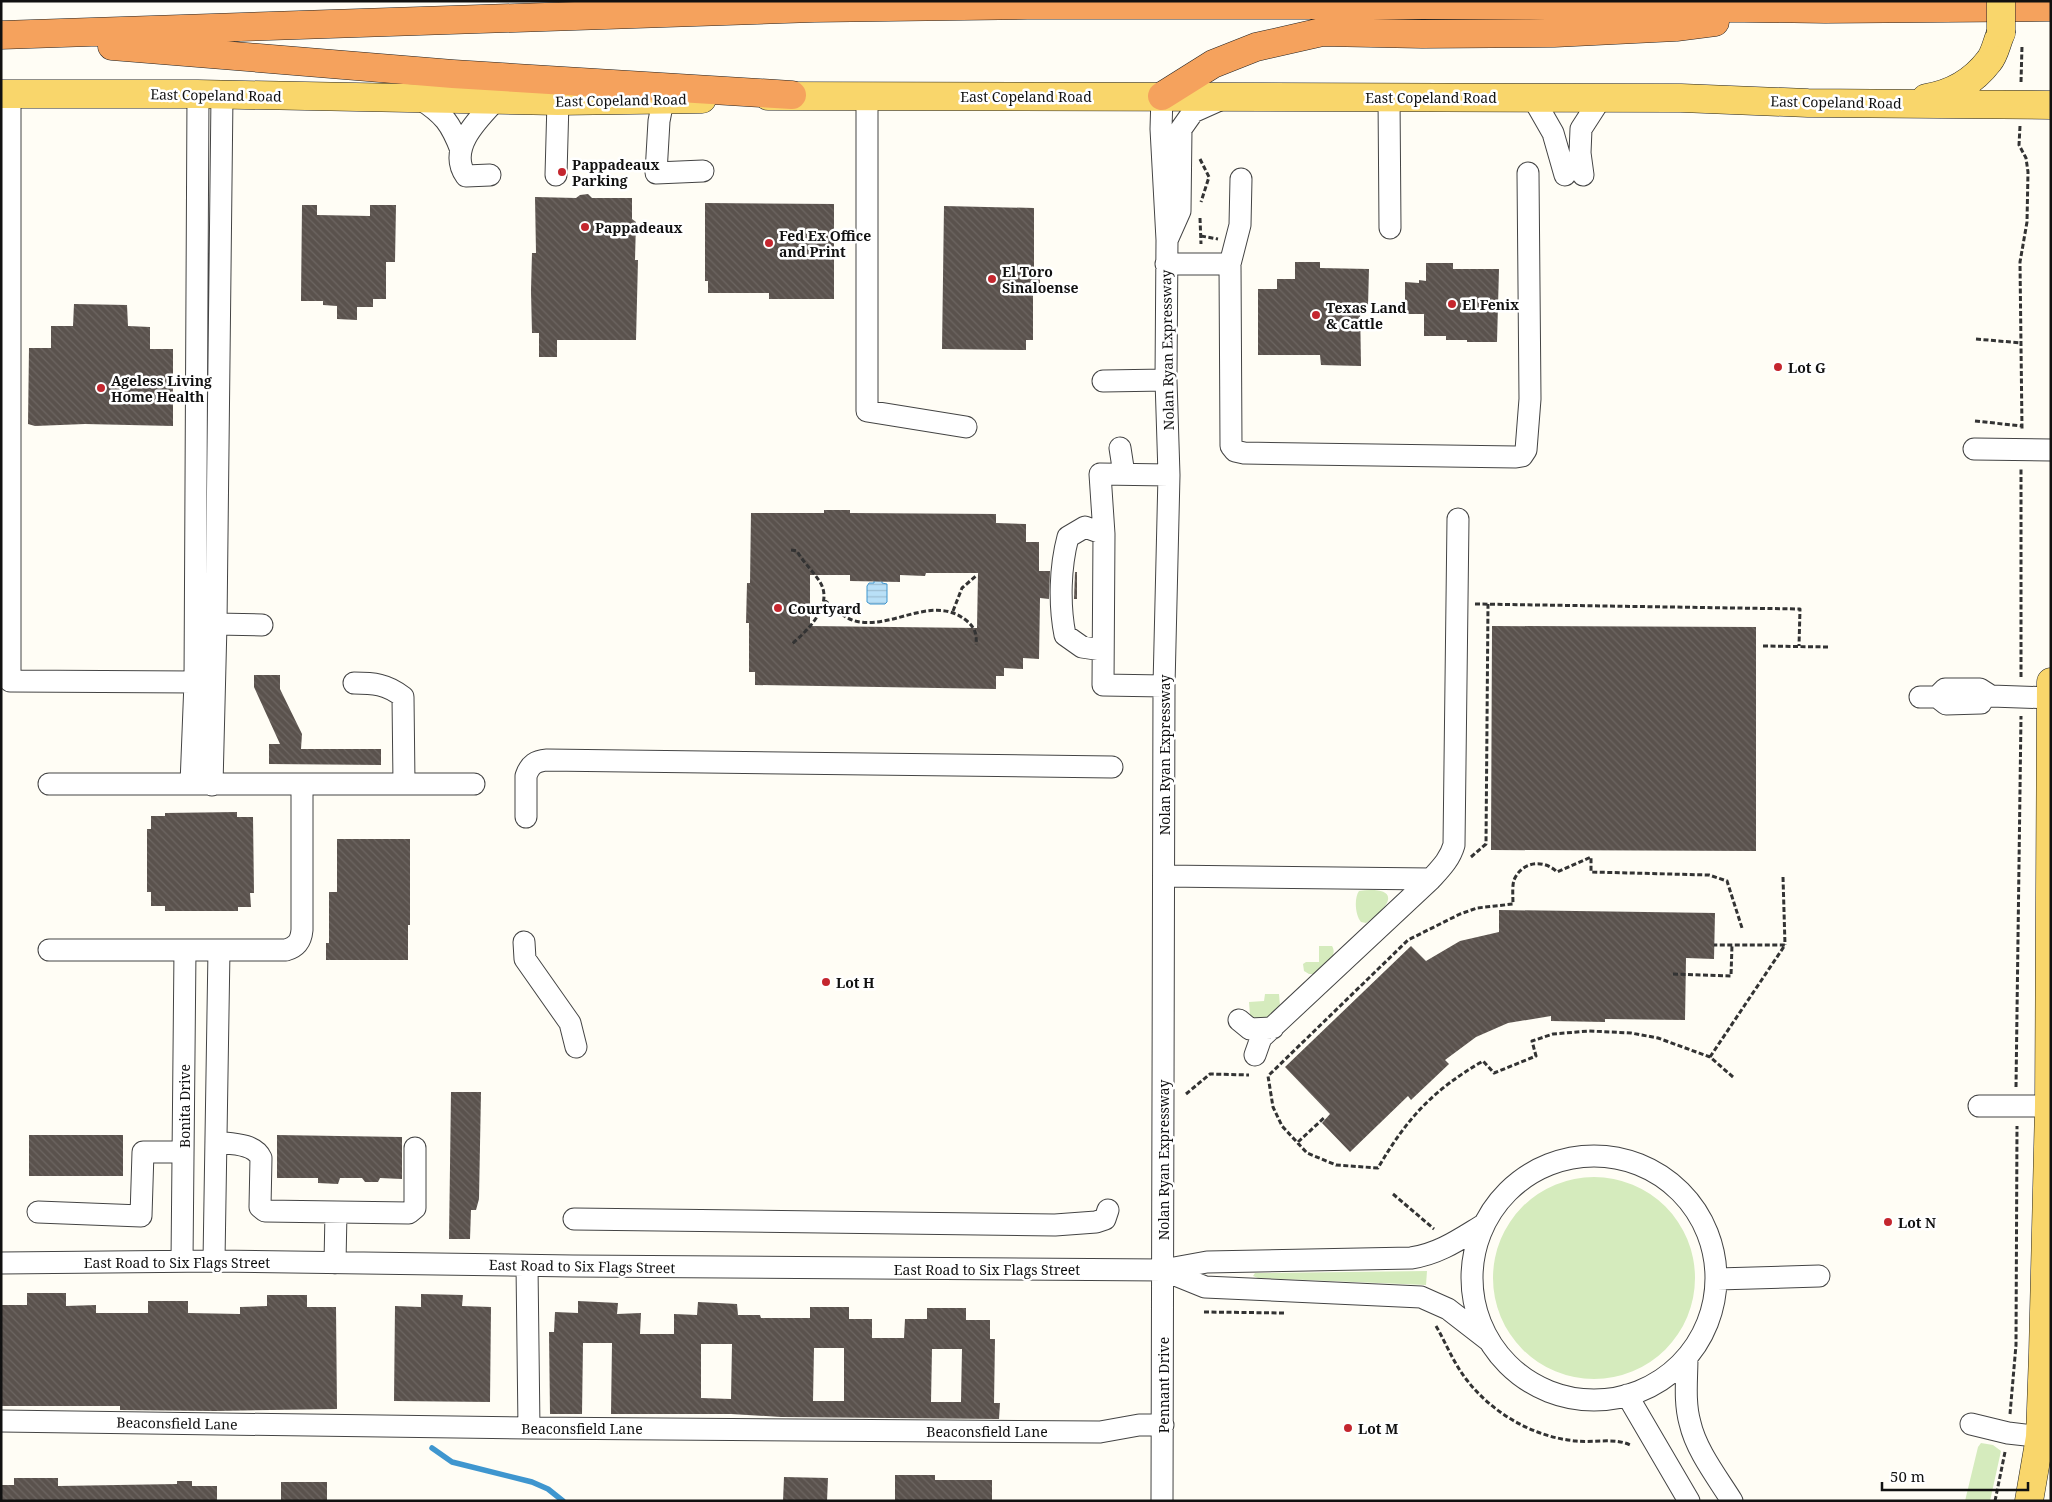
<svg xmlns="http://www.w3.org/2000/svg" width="2052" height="1502" font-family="'Noto Serif',serif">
	<defs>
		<pattern id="water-rules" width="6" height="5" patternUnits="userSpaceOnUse" patternTransform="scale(1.25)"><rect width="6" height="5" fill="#b9e0f7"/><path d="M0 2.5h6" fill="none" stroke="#9ebfd3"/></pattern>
		<pattern id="building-back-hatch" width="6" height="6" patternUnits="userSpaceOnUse" patternTransform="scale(1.25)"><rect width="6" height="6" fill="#5a524d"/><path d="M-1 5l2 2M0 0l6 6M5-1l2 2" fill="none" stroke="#6d6662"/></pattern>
	</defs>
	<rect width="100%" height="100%" fill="#fffdf5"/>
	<path fill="#d5ebbd" d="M 1359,891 C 1379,888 1401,891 1379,913 C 1375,916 1371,920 1366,923 L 1361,922 C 1355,915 1354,898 1359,891 Z
		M 1319,946 L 1332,946 C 1339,957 1322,967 1314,974 L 1309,974 L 1304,971 L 1303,964 L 1306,962 L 1319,962 Z
		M 1265,994 L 1279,994 L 1280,1006 L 1268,1020 L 1256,1021 L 1250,1015 L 1249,1002 L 1264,1001 Z
		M1493 1278a101 101 0 1 1 202 0a101 101 0 1 1-202 0Z
		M 1427,1271 L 1426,1285 L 1258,1278 L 1253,1276 L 1255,1273 L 1266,1273 Z
		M 1981,1443 L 1993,1445 L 2001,1451 L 1990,1501 L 1965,1501 L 1978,1447 Z"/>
	<path fill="url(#water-rules)" stroke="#3f96cf" d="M 874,580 L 882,580 L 882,583 L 887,584 L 887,602 L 885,604 L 870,604 L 867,602 L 867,586 L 869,583 L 874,583 Z"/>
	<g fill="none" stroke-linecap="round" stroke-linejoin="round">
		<path stroke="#3f96cf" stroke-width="5.5" d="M 432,1448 L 452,1462 L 532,1482 L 548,1489 L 563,1501"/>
	</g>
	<path fill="url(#building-back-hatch)" fill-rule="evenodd" d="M 588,194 L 592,198 L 632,198 L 632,219 L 636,222 L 635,260 L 638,260 L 636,340 L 557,340 L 557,357 L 539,357 L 539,333 L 532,333 L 531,291 L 532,253 L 536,253 L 535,197 L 576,198 L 580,195 Z
		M 705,203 L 834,204 L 834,299 L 769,299 L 769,293 L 708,293 L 708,281 L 705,281 Z
		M 302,205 L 317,205 L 317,215 L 370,216 L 370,205 L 396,205 L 395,262 L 386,262 L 386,299 L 373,299 L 373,307 L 357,307 L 357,320 L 337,319 L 337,306 L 323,305 L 323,301 L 301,301 Z
		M 944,206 L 1034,208 L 1034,270 L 1040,275 L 1040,283 L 1033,289 L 1033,340 L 1026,340 L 1026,350 L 942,349 Z
		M 1295,262 L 1320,262 L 1320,268 L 1369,269 L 1368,306 L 1360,306 L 1361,366 L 1321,365 L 1320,355 L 1258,355 L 1258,289 L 1277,289 L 1277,279 L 1295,279 Z
		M 1426,263 L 1453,263 L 1453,269 L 1499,269 L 1497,342 L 1467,342 L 1467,340 L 1446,340 L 1446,336 L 1424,336 L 1424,314 L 1405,314 L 1405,282 L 1419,283 L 1419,280 L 1426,281 Z
		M 74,304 L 127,305 L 128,326 L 150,327 L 150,349 L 173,349 L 173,426 L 85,424 L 35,426 L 28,424 L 29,348 L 51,348 L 51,326 L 73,326 Z
		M 824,510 L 850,510 L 850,513 L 996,514 L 996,523 L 1026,524 L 1026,542 L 1039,542 L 1039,571 L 1050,571 L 1049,599 L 1040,598 L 1039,659 L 1023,658 L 1023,669 L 1004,668 L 1004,676 L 996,676 L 996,689 L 755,685 L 755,672 L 749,672 L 749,623 L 746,623 L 747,583 L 750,583 L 751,513 L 824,513 ZM 926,573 L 978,573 L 977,628 L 810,626 L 810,575 L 850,575 L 850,581 L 900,582 L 900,575 L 925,576 Z
		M 1075,572 L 1077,572 L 1077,599 L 1074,599 Z
		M 1492,626 L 1756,627 L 1756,851 L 1491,850 Z
		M 254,675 L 280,675 L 280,689 L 302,734 L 301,749 L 381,749 L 381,765 L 269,764 L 269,744 L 280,744 L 254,687 Z
		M 237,812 L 237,817 L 253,817 L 254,893 L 250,893 L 251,907 L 238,907 L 238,911 L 165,911 L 165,906 L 151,906 L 151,892 L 147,892 L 147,829 L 151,829 L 151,816 L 165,816 L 165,813 Z
		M 337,839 L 410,839 L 410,925 L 408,925 L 408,960 L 326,960 L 326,943 L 329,943 L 329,892 L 337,892 Z
		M 1499,910 L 1715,913 L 1714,959 L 1686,958 L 1685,1020 L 1605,1019 L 1605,1022 L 1551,1021 L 1551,1016 L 1508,1023 L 1476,1037 L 1445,1060 L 1449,1064 L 1411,1100 L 1408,1096 L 1350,1152 L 1322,1123 L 1330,1114 L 1285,1067 L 1411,946 L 1426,961 L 1460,941 L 1499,932 Z
		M 451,1092 L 481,1092 L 479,1199 L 476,1210 L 471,1210 L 470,1239 L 449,1239 Z
		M 29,1135 L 123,1135 L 123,1176 L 29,1176 Z
		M 277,1135 L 402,1137 L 402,1179 L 380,1178 L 378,1182 L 365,1182 L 362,1178 L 340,1178 L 338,1184 L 318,1183 L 318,1178 L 277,1178 Z
		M 27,1293 L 66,1293 L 66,1306 L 96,1305 L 96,1313 L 148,1313 L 148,1301 L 188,1301 L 188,1313 L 240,1314 L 240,1307 L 267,1306 L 267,1295 L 307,1295 L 307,1307 L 336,1307 L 337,1409 L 215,1411 L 120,1410 L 120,1406 L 1,1406 L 1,1305 L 27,1305 Z
		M 421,1294 L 463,1295 L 462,1306 L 491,1307 L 490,1402 L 394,1401 L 395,1306 L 421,1307 Z
		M 578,1301 L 618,1303 L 617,1314 L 641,1313 L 640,1334 L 674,1334 L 674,1314 L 697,1315 L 698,1302 L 737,1304 L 738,1315 L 760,1315 L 761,1318 L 810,1318 L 810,1307 L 849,1307 L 849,1319 L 872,1319 L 872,1338 L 904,1338 L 905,1319 L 927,1319 L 927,1308 L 966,1308 L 966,1320 L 990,1320 L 990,1339 L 995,1339 L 994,1403 L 1000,1403 L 999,1419 L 781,1417 L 731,1414 L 611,1414 L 612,1343 L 583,1343 L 582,1414 L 550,1414 L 549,1332 L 554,1332 L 555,1312 L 578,1313 ZM 701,1344 L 732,1344 L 731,1399 L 701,1398 ZM 814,1348 L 844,1348 L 844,1401 L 813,1401 ZM 932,1349 L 962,1349 L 961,1402 L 931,1402 Z
		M 895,1475 L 935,1475 L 935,1480 L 992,1480 L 992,1501 L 895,1501 Z
		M 784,1477 L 828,1478 L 827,1501 L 783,1501 Z
		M 14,1478 L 58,1478 L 58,1486 L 177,1484 L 177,1481 L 192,1481 L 192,1486 L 217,1486 L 217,1501 L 1,1501 L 1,1485 L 14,1485 Z
		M 281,1482 L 327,1482 L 327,1501 L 281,1501 Z"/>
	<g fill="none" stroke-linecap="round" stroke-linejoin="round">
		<g stroke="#444" stroke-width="23">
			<path id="minor" d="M 10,94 L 10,681 L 195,682
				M 867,95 L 867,411 L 966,427
				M 1162,96 L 1161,129 L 1167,240 L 1166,380 L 1169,475 L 1164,686 L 1162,1501
				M 1389,97 L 1390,228
				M 1533,98 L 1553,133 L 1565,175
				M 420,99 C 444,114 451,124 461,150
				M 663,101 L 659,121 L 656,173 L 703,171
				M 490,175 L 466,176 C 447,149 478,119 496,100
				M 556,175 L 558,101
				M 1583,175 L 1580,153 L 1581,129 L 1601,98
				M 1241,179 L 1240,225 L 1230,264 L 1231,446 L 1235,451 L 1244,453 L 1516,457 L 1522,456 L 1526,450 L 1530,399 L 1528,173
				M 1168,238 L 1180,211 L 1181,129 L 1193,112 L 1222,99
				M 1166,264 L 1230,264
				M 1103,381 L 1166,380
				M 1120,448 L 1124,474
				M 1974,449 L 2051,450
				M 1104,534 L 1100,474 L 1169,475
				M 216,624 L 262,625
				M 1102,650 L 1082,647 L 1065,635 C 1059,604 1060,567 1068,537 L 1085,527 L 1104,534 L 1103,685 L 1164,686
				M 354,683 C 373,683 387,684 403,697 L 404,783
				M 1920,697 L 1937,697 L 1946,704 L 1981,703
				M 1937,697 L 1945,689 L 1980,689 L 1991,696 L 2051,698
				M 49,784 L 302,784 L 302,930 C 301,941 297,947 286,950 L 49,950
				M 191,784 L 195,682 L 198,94
				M 302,784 L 474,784
				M 212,785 L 216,624 L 222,95
				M 526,817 L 526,776 C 530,764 536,761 547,760 L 1112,767
				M 1164,876 L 1431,879 C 1441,868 1450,859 1454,845 L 1458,519
				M 524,942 L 525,959 L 570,1023 L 576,1047
				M 1239,1020 L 1250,1029 L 1273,1028
				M 1255,1055 L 1261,1038 L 1431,879
				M 1979,1106 L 2051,1106
				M 216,1142 C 230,1144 254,1143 261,1158 L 260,1207 L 265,1211 L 409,1213 L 415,1208 L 415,1148
				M1472 1278a122 122 0 1 1 244 0a122 122 0 1 1-244 0Z
				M 38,1212 L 141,1216 L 143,1152 L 183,1152
				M 574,1219 L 1055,1225 L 1096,1222 L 1105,1219 L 1108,1210
				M 182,1261 L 185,950
				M 214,1261 L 219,950
				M 1,1263 L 214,1261 L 573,1266 L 1163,1270 L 1207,1262 L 1411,1258 C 1439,1254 1460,1239 1483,1225
				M 335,1263 L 336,1212
				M 527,1266 L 529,1428
				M 1163,1270 L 1205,1287 L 1421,1297 L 1448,1309 L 1488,1340
				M 1717,1279 L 1819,1276
				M 1687,1357 C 1687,1378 1684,1402 1690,1423 C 1696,1450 1717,1477 1732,1501
				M 1627,1395 L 1689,1501
				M 1,1421 L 529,1428 L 1100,1432 L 1139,1425 L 1163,1425
				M 1971,1424 L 2008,1433 L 2051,1438"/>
		</g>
		<g stroke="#222" stroke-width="29">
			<path id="major" d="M 1,94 L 198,94 L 558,101 L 702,99
				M 768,96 L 1681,98 L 1808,103 L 2051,105
				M 1926,98 C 1951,94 1973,82 1989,61 C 1995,54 1997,41 2001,33
				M 2029,1501 L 2040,1437 L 2043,1353 L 2049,1106 L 2051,682"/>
		</g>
		<g stroke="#222" stroke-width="29">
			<path id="highway" d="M 1,35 L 814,8 L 1027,5 L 1529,5 L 1825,9 L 2051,7
				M 112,46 L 453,74 L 792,95
				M 1162,96 L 1213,64 L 1256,47 L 1322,32 L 1422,34 L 1554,33 L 1676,27 L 1715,22"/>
		</g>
		<path stroke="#333" stroke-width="3" stroke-dasharray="5 2.5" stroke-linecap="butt" d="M 2021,82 L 2022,46
			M 2020,126 L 2019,145 L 2026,158 L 2028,172 L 2027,222 L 2020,262 L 2022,429
			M 1200,159 L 1209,177 L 1201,202
			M 1200,218 L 1201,244
			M 1201,236 L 1218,239
			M 1976,339 L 2022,343
			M 1975,421 L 2022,426
			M 791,550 L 797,551 C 803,562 813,571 820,582 C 834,605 808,630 792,644
			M 824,600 C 836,609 845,620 860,622 C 897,627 934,594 967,621 C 975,628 977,634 976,645
			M 1475,604 L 1800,609 L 1799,646
			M 953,611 L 962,588 L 977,575
			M 1763,646 L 1830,647
			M 2021,677 L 2021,468
			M 1471,857 L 1486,844 L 1488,604
			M 1783,877 L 1785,945
			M 1673,974 L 1731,976 L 1732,945
			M 1710,1057 L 1785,945 L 1714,945
			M 1733,1077 L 1710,1057 L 1658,1038 L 1631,1033 L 1589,1031 L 1553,1034 L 1532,1041 L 1536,1056 L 1494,1073 L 1483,1061 C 1433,1090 1407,1118 1378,1168 L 1336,1165 L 1307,1153 L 1282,1126 L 1273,1107 L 1268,1076 L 1408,940 L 1460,914 L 1477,908 L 1513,904 C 1513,897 1512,886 1514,880 C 1522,861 1544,859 1557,872 L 1591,857 L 1591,872 L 1709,875 L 1727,881 L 1742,928
			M 2016,1087 L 2021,716
			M 1186,1094 L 1210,1074 L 1249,1075
			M 1298,1142 L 1325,1117
			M 1393,1194 L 1434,1229
			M 1204,1312 L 1286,1313
			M 1436,1326 C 1446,1343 1453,1362 1466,1379 C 1492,1413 1533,1437 1576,1441 C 1593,1443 1617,1437 1632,1446
			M 2010,1414 L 2016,1345 L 2017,1126
			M 1995,1501 L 2005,1452"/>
		<use href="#minor" stroke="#fff" stroke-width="21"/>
		<use href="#major" stroke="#f9d66b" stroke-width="28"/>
		<use href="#highway" stroke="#f5a25d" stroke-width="28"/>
		<g stroke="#222" stroke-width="29" stroke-linecap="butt">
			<path id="major-bridge" d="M 2001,1 L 2001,33"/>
		</g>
		<use href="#major-bridge" stroke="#f9d66b" stroke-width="28"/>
	</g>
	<g fill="#c4262e" stroke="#fff" stroke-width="2">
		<circle cx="562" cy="172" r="5"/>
		<circle cx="585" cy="227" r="5"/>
		<circle cx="769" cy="243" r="5"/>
		<circle cx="992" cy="279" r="5"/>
		<circle cx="1452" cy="304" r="5"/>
		<circle cx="1316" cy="315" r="5"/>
		<circle cx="1778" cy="367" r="5"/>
		<circle cx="101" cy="388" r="5"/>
		<circle cx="778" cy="608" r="5"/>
		<circle cx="826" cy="982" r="5"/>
		<circle cx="1888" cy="1222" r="5"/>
		<circle cx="1348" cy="1428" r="5"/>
	</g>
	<g text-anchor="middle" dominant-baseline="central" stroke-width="5" stroke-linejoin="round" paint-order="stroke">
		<g font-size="14" fill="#111" stroke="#fff">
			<text transform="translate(216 95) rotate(1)">East Copeland Road</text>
			<text x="1026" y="96">East Copeland Road</text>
			<text x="1431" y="97">East Copeland Road</text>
			<text transform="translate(621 100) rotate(-1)">East Copeland Road</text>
			<text transform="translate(1836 102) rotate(1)">East Copeland Road</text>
			<text transform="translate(1167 350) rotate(-91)">Nolan Ryan Expressway</text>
			<text transform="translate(1164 755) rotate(-90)">Nolan Ryan Expressway</text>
			<text transform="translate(184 1106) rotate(-90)">Bonita Drive</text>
			<text transform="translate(1163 1160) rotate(-90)">Nolan Ryan Expressway</text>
			<text x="177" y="1262">East Road to Six Flags Street</text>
			<text transform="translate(582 1266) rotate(1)">East Road to Six Flags Street</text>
			<text x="987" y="1269">East Road to Six Flags Street</text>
			<text transform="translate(1163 1385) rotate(-90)">Pennant Drive</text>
			<text transform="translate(177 1423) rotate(1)">Beaconsfield Lane</text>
			<text x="582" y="1428">Beaconsfield Lane</text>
			<text x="987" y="1431">Beaconsfield Lane</text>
		</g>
		<g font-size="14" font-weight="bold" fill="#111" stroke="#fff" text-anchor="start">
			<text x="572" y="164">Pappadeaux<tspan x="572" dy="16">Parking</tspan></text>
			<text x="595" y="227">Pappadeaux</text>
			<text x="779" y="235">Fed Ex Office<tspan x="779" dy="16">and Print</tspan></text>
			<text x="1002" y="271">El Toro<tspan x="1002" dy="16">Sinaloense</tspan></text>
			<text x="1462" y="304">El Fenix</text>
			<text x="1326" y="307">Texas Land<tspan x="1326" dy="16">&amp; Cattle</tspan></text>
			<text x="1788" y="367">Lot G</text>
			<text x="111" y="380">Ageless Living<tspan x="111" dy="16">Home Health</tspan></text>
			<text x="788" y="608">Courtyard</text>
			<text x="836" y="982">Lot H</text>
			<text x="1898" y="1222">Lot N</text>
			<text x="1358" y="1428">Lot M</text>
		</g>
	</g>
	<rect width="2052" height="1502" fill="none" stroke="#111111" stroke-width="5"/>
	<path d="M1882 1482v8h146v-8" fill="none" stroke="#111111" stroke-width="2.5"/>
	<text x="1890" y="1482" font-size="15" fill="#111111" stroke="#ffffff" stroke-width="4" paint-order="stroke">50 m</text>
</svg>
